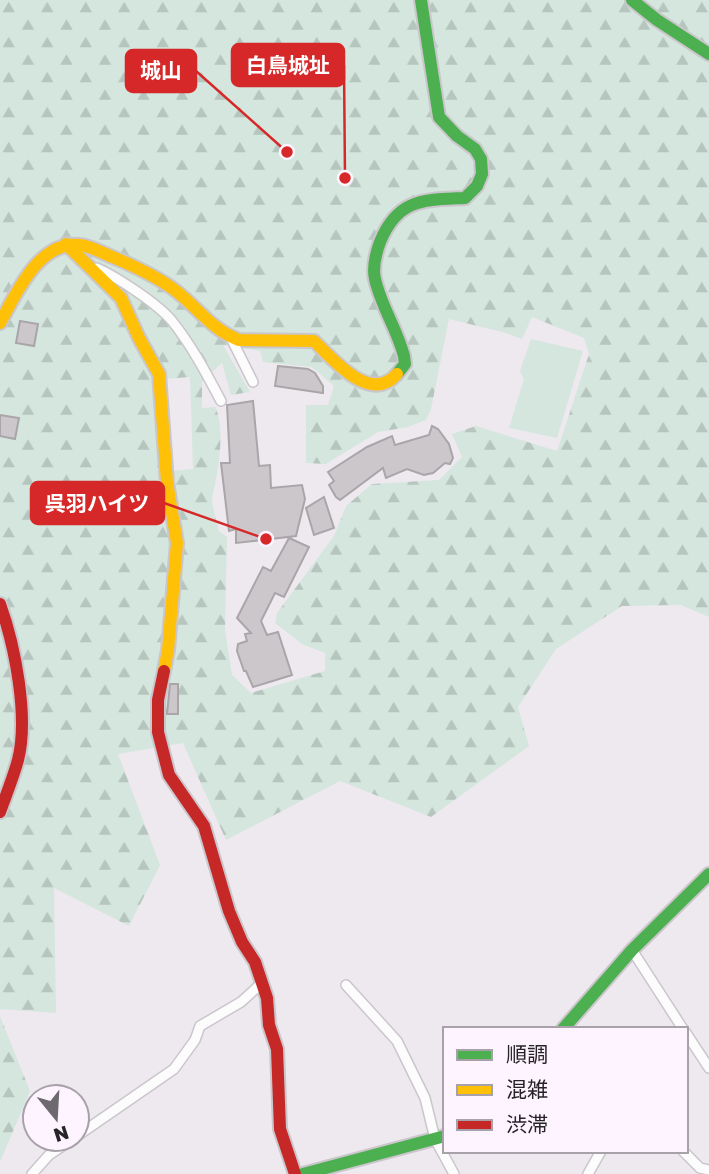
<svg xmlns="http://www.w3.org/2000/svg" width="709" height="1174" font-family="'Golos Text','Noto Sans JP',sans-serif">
	<defs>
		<pattern id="forest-firs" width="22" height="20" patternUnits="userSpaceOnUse" patternTransform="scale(1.75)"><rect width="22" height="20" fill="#d4e6dd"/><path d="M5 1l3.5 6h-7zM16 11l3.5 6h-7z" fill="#b6c5be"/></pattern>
	</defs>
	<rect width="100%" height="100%" fill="#eee9ef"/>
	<path fill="#d4e6dd" d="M 531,339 L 583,351 L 557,438 L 509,428 L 524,379 L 520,371 Z"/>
	<path fill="url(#forest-firs)" fill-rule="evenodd" d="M 0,0 L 709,0 L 709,617 L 681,605 L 622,606 L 556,649 L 518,707 L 529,746 L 431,817 L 340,781 L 226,840 L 183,743 L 118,754 L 160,865 L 129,926 L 54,888 L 56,1013 L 0,1009 ZM 532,317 L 584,338 L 589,354 L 557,451 L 476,426 L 452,434 L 462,457 L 439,480 L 372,484 L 346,506 L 334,536 L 277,613 L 275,623 L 302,644 L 325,653 L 325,671 L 251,693 L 232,675 L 225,630 L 227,537 L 219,531 C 217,521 210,503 213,493 C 218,472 226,428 215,407 L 202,408 L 202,382 L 222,363 L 231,395 L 250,392 L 223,345 L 260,351 L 263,362 L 312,367 L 334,386 L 328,405 L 306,405 L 306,463 L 326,464 L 378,432 L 408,427 L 426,420 L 431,409 L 449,319 L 506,333 L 522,339 ZM 190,377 L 193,469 L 169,471 L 164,379 Z
		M 0,1016 L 30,1091 L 0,1162 Z"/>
	<path fill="#cbc7cb" stroke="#a9a5a9" stroke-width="2" d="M 20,321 L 38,324 L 34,346 L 16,343 Z
		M 278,366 L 308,369 L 315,373 L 323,386 L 323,393 L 275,386 Z
		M 253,401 L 259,466 L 270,465 L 271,488 L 302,485 L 305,499 L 296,536 L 236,543 L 236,529 L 229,531 L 221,463 L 230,463 L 227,405 Z
		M 0,415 L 19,418 L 15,439 L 0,436 Z
		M 432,426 L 438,429 L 449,444 L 453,458 L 450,464 L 445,463 L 433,473 L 424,475 L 407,469 L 386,478 L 383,468 L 340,500 L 336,497 L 329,485 L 334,481 L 328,472 L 367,447 L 392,436 L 395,445 L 429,435 Z
		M 324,497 L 334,528 L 314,535 L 306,508 Z
		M 289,538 L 309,547 L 284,597 L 275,593 L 261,621 L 267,635 L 278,632 L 292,675 L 253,687 L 246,671 L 244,671 L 237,651 L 238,644 L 247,641 L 245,634 L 251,633 L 237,618 L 263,567 L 271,571 Z
		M 170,684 L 178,684 L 178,714 L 167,714 Z"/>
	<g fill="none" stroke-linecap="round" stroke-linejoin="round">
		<g stroke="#cac6cb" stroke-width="12">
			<path id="street" d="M 97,268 C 117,277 158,304 172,321 C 192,346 206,373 221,401
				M 231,338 L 253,382
				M 632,950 L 683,1029
				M 346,985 L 397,1041 L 425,1098 L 435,1139 L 454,1174
				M 686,1033 L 709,1068
				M 77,1136 L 174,1069 L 195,1040 L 200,1026 L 241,1002 L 262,983
				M 683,1151 L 700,1168 L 709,1170
				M 32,1174 L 49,1155 L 73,1139
				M 588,1174 L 601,1151"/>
		</g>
		<g stroke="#cac6cb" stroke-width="16">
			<path id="fast" d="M 632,0 L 657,20 L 709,54
				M 397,374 L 405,364 L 404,356 C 397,329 381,306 375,279 C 372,266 376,253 380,242 C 398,198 424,200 465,198 L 477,186 L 482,174 L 481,159 L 475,149 L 457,136 L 439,117 L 421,0
				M 563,1029 L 632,950 L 709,874
				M 303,1174 L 445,1136"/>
		</g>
		<g stroke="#cac6cb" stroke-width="16">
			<path id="slow" d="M 66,244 L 121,298 L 139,338 L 159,374 L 167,482 L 177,543 L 168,650 L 164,671
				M 0,323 C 16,294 39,240 80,245 C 91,246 104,254 115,258 C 136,267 158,277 176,291 C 198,308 212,330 239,340 L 314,341 C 333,359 370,405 397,374"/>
		</g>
		<g stroke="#cac6cb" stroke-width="16">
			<path id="jam" d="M 0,604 C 15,646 29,717 18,760 C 13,778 6,795 0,812
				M 164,671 L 158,700 L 158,732 L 169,775 L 204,826 L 229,911 L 242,942 L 255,962 L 267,998 L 269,1025 L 277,1049 L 280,1129 L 295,1174"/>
		</g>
		<use href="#street" stroke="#fcfcfd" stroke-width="9"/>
		<use href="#fast" stroke="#4caf50" stroke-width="12"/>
		<use href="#slow" stroke="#ffc107" stroke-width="12"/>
		<use href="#jam" stroke="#c62828" stroke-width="12"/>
	</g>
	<path fill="none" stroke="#d62828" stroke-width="2.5" d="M345 178L344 65M287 152L196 71M266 539L164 503"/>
	<g fill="#d62828" stroke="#fef4ff" stroke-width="2.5">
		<circle cx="345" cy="178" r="7"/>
		<circle cx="287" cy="152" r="7"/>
		<circle cx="266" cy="539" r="7"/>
	</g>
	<g fill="#d62828" stroke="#d62828" stroke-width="2.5">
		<rect x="232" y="44" width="112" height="42" rx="7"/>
		<rect x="126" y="50" width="70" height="42" rx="7"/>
		<rect x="31" y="482" width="133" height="42" rx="7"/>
	</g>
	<g font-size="21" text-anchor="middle" font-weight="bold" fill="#fff">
		<text x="288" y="73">白鳥城址</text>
		<text x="161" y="78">城山</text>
		<text x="97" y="511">呉羽ハイツ</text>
	</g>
	<rect x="443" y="1027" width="245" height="126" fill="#fef4ff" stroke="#a8a1a9" stroke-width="2"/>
	<rect x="457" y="1050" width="35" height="10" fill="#4caf50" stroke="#a8a1a9" stroke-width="2"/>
	<text x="506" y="1062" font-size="21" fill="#272428">順調</text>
	<rect x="457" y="1085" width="35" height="10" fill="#ffc107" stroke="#a8a1a9" stroke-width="2"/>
	<text x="506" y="1097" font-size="21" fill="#272428">混雑</text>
	<rect x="457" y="1120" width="35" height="10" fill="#c62828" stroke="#a8a1a9" stroke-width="2"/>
	<text x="506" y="1132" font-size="21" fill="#272428">渋滞</text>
	<g transform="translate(56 1118) rotate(162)"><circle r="33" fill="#fef4ff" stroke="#a8a1a9" stroke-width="2"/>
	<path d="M0-5L12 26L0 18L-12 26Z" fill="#6d696e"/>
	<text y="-10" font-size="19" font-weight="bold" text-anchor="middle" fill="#272428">N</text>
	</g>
</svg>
